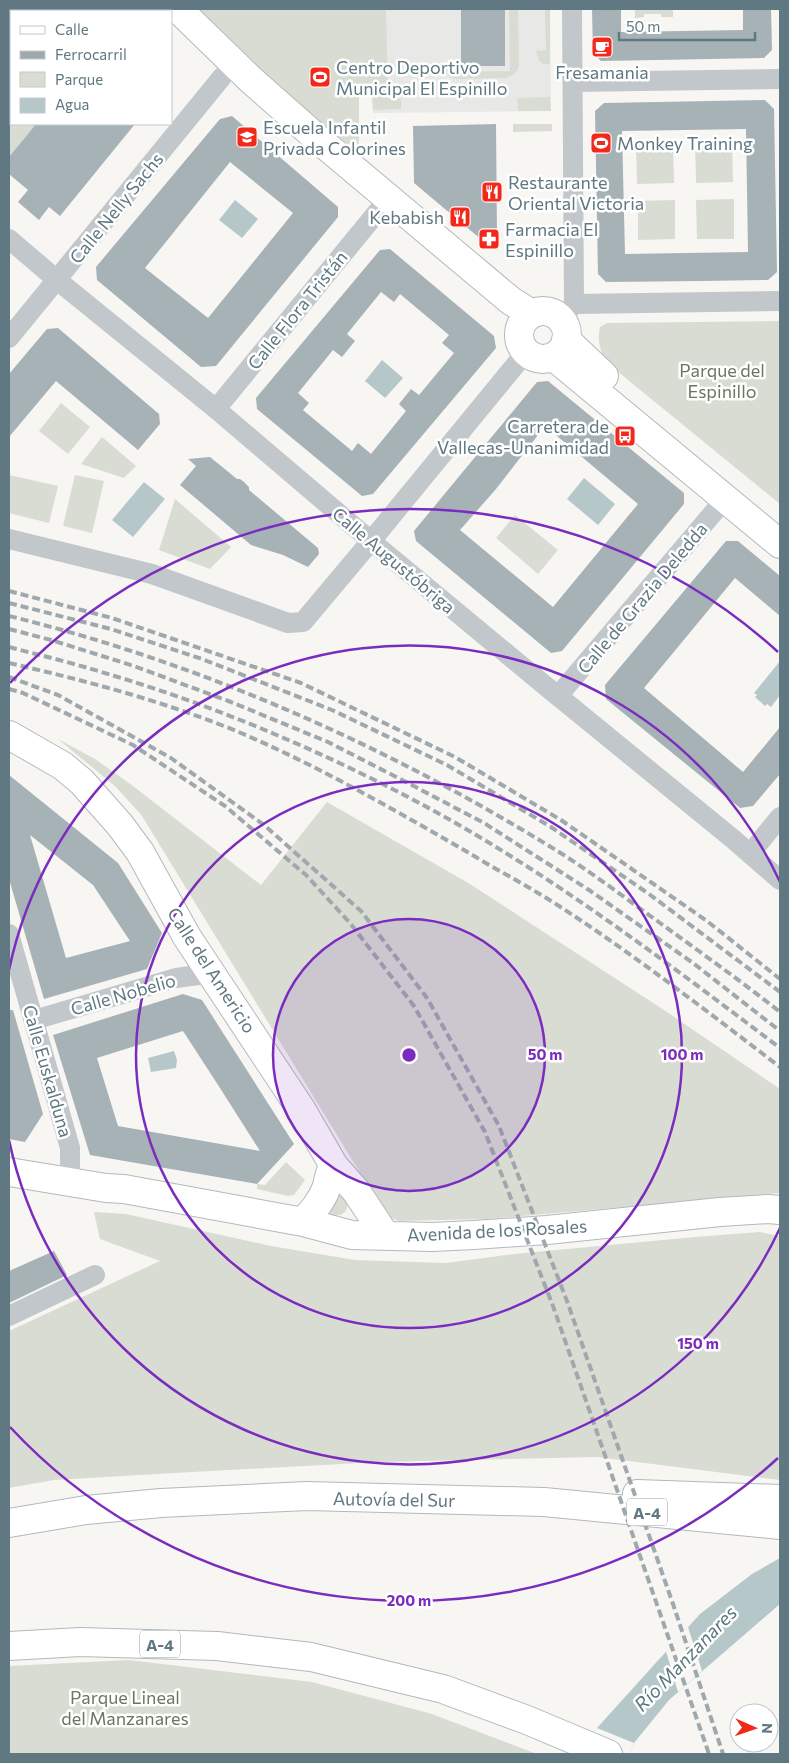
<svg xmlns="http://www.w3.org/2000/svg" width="789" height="1763" font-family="Commissioner,sans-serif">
	<rect width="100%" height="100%" fill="#f7f6f3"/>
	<path fill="#e8e8e7" d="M 371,9 L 550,9 L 551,111 L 373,113 Z"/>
	<path fill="#d8dcd2" d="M 9,9 L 101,9 L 99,11 L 11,11 L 11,117 L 9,120 Z
		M 198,9 L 386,9 L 388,99 L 401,99 L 401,109 L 373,110 L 372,97 L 359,97 L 359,154 L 283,91 Z
		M 509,9 L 518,9 L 519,65 C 518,72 512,76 505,78 L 456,79 L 449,77 L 445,68 L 457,68 L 458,72 L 510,71 Z
		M 545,9 L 550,9 L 550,64 L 543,64 L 539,61 L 536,51 L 546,50 Z
		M 635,9 L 673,9 L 673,17 L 661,17 L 661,14 L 644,14 L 644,17 L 635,18 Z
		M 550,97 L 551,111 L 518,111 L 517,98 Z
		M 11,119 L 11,124 L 36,124 L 9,157 L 9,122 Z
		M 513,124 L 552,124 L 552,131 L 513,132 Z
		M 695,143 L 732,143 L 733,182 L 696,183 Z
		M 636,144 L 673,144 L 674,183 L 637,184 Z
		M 734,199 L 734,239 L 697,239 L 696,200 Z
		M 675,200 L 675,239 L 638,240 L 638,201 Z
		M 780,321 L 780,504 L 606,362 C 600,350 597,340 600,327 L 607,323 Z
		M 61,403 L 90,427 L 68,454 L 39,431 Z
		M 102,437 L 136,466 L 124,478 L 81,464 Z
		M 9,475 L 58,486 L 49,523 L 9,513 Z
		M 75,475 L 104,481 L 92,533 L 63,526 Z
		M 175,499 L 231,547 L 210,569 L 159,550 Z
		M 515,515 L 558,550 L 538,574 L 496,538 Z
		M 58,739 L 95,759 L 133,786 L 261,885 L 327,802 L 470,884 L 664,1010 L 780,1089 L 780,1193 L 487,1219 L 399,1221 L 391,1218 L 384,1212 L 142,816 L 116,787 Z
		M 286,1162 L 305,1180 L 294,1195 L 288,1196 L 257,1189 L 257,1184 L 265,1185 Z
		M 337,1174 C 350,1202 358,1221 317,1215 Z
		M 94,1212 L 126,1214 L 271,1246 L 355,1260 L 446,1263 L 514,1254 L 695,1237 L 760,1232 L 780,1236 L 780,1480 L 597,1457 L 378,1462 L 192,1472 L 54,1480 L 9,1488 L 9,1331 L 160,1261 L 100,1239 Z
		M 129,1660 L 312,1682 L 432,1714 L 537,1754 L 9,1754 L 9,1666 Z"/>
	<path fill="#b5c7c9" d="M 235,200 L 258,219 L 242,238 L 219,220 Z
		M 382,360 L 403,378 L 385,398 L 365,381 Z
		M 584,478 L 615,504 L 598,525 L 567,499 Z
		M 144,482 L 165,499 L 133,537 L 112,520 Z
		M 780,661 L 780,695 L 771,707 L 767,704 L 765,706 L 755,697 L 757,695 L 754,693 Z
		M 174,1051 L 177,1060 L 176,1068 L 151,1072 L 148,1058 Z
		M 780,1558 L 780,1604 L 669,1700 L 634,1743 L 629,1754 L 580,1754 L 597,1728 L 700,1614 L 752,1574 Z"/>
	<path fill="#f7f6f3" d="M 688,1627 L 702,1671 L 678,1692 L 666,1651 Z
		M 597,1728 L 634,1743 L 629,1754 L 580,1754 Z"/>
	<path fill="#a6b2b6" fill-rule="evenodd" d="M 461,9 L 505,9 L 505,66 L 461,66 Z
		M 592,9 L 621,9 L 621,32 L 743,30 L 743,9 L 771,9 L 772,50 L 764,58 L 601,61 L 593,53 Z
		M 765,100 L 774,109 L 777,272 L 768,280 L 702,281 L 606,282 L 598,274 L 595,111 L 604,103 ZM 746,129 L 748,252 L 625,254 L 622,131 Z
		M 232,116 L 338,207 L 338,217 L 216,366 L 201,367 L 97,280 L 96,267 L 220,119 ZM 230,162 L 293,213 L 208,318 L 145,268 Z
		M 36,124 L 135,124 L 60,216 L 49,207 L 39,220 L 18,202 L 28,190 L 9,174 L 9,157 Z
		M 496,124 L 497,237 L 489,246 L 414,183 L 413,126 Z
		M 390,249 L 494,336 L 496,348 L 373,494 L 362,496 L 257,409 L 256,398 L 380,250 ZM 381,292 L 394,302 L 400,294 L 449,335 L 442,343 L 454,353 L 419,395 L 411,389 L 399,404 L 406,411 L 371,454 L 358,443 L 352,451 L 303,410 L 309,403 L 298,393 L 333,350 L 342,357 L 355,341 L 347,334 Z
		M 58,328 L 159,414 L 160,424 L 138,450 L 56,381 L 9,437 L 9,374 L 47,329 Z
		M 548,381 L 684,493 L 684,504 L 562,651 L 551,653 L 416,541 L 414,531 L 537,382 ZM 545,426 L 638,504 L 553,607 L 460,530 L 496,489 Z
		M 210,457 L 237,479 L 240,479 L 244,482 L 249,487 L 249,490 L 318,548 L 319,554 L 308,567 L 283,555 L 251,545 L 180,485 L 196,466 L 188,459 Z
		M 726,541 L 738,541 L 780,576 L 780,616 L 735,578 L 644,688 L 743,772 L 780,727 L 780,774 L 753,806 L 740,808 L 606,699 L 605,685 Z
		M 9,775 L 118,863 L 162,933 L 147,969 L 44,999 L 9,879 ZM 30,835 L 93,885 L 130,941 L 66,958 Z
		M 183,994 L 202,1000 L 294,1144 L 257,1184 L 90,1155 L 53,1035 ZM 183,1031 L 220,1088 L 260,1151 L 118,1126 L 97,1058 Z
		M 9,1010 L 13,1010 L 43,1114 L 25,1142 L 9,1139 Z
		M 54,1251 L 67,1275 L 9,1303 L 9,1271 Z"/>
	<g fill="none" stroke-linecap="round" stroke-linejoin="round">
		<g stroke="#b1babd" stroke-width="30">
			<path id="secondary" d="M 153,9 L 156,11
				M 178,9 L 250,79 L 319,140 L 511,301 L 532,314
				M519 335a24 24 0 1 1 48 0a24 24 0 1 1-48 0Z
				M 566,340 L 604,376
				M 554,357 L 780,544
				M 9,735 L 63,766 L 82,782 L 120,825 L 140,852 L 187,937 L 301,1109 L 334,1166 L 356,1191 L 385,1235
				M 9,1172 L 106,1188 L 124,1189 L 303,1222 L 352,1235 L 432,1237 L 474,1235 L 547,1230 L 720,1212 L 768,1209 L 780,1210
				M 303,1222 C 312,1212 321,1202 326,1189 C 329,1181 328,1173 334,1166"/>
		</g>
		<g stroke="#b2b8bb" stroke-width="30">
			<path id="highway" d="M 637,1494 L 780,1499
				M 9,1523 L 86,1510 L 161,1503 L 307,1496 L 544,1502 L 780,1525
				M 9,1646 L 80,1642 L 217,1646 L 311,1657 L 443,1689 L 527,1720 L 608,1754"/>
		</g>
		<path stroke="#c1c7ca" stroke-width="20" d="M 573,82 L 780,79
			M 9,239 L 57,280 L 216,409 L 371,541 L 542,683 L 733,839 L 780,880
			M 574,304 L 780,301
			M 561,319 L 574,304 L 572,9
			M 9,338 L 222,77
			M 216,409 L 378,211
			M 9,539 L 152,574 L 288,623 L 303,622 L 371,541 L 526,352
			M 558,696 L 725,499
			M 750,854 L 780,817
			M 9,934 L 70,1148 L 70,1181
			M 34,1020 L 176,978 L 213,973
			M 9,1316 L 95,1275"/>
		<use href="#secondary" stroke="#fff" stroke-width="28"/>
		<use href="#highway" stroke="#fff" stroke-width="28"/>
		<path stroke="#9ea8ad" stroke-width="4" stroke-dasharray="8 4" stroke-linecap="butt" d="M 9,591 L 112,618 L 301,683 L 455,757 L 561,820 L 707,921 L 780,979
			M 9,603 L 111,629 L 202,659 L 332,710 L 447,765 L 551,827 L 649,894 L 780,992
			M 9,616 C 196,662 376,741 541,841 C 582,865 621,895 660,923 C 700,952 741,981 780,1012
			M 9,629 L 51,640 L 134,666 L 231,702 L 328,742 L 406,782 L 484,823 L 589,890 L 693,963 L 780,1031
			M 9,647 C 39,655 69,662 98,671 C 205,702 310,746 408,797 C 542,867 661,958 780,1048
			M 9,663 C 87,681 167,702 241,733 C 318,766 391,808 464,850 C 495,869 528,886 559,906 C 636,956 708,1012 780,1067
			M 9,677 L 58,695 L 171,758 L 264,825 L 361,911 L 427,998 L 499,1126 L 567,1301 L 673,1604 L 723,1754
			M 9,689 L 23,693 L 133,745 L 225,806 L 306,875 L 350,923 L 414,1006 L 485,1132 L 553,1306 L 709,1754"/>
	</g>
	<circle cx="409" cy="1055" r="136" fill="#7b2cbf" fill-opacity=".12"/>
	<g fill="none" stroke="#7b2cbf" stroke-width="2.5">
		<circle cx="409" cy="1055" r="136"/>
		<circle cx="409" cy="1055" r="273"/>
		<path d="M780 1228A409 409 0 0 1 9 1140M9 970A409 409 0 0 1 780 882"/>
		<path d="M778 1458A546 546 0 0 1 10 1427M10 683A546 546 0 0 1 778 652"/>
	</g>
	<defs>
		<g id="cafe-square" transform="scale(1.125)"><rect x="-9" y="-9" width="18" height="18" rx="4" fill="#f1281a" stroke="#fff"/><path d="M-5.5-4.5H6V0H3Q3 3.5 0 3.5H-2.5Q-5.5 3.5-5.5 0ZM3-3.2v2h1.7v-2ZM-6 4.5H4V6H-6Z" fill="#fff"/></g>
		<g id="stadium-square" transform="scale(1.125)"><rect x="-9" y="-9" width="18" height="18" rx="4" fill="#f1281a" stroke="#fff"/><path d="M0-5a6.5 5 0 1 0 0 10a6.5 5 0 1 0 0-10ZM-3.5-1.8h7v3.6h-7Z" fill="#fff"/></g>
		<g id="school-square" transform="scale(1.125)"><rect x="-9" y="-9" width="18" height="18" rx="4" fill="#f1281a" stroke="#fff"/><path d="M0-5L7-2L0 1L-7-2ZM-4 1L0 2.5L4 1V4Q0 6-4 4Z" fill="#fff"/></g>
		<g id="restaurant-square" transform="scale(1.125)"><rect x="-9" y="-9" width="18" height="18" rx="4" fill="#f1281a" stroke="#fff"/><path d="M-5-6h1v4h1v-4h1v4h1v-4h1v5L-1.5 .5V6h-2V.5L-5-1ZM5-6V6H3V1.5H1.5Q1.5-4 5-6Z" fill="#fff"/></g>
		<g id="pharmacy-square" transform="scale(1.125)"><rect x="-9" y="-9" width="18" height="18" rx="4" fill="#f1281a" stroke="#fff"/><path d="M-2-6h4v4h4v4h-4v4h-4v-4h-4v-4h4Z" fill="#fff"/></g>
		<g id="bus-square" transform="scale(1.125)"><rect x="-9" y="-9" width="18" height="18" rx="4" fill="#f1281a" stroke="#fff"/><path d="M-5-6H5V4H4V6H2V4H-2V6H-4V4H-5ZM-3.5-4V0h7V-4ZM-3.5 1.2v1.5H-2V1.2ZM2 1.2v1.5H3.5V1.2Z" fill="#fff"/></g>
	</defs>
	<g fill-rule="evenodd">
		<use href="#cafe-square" x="602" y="47"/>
		<use href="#stadium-square" x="320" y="77"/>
		<use href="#school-square" x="247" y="137"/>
		<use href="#stadium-square" x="601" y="143"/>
		<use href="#restaurant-square" x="492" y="192"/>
		<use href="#restaurant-square" x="460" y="217"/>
		<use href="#pharmacy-square" x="489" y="239"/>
		<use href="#bus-square" x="625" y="436"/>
	</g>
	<g text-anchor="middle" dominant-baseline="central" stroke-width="5" stroke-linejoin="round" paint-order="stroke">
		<g fill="#fff" stroke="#8fa0a7" stroke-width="1">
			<rect x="627" y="1498.5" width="40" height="27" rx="4"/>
			<rect x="140" y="1630.5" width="40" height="27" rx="4"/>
		</g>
		<g font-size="16" font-weight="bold" fill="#5f7881">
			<text x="647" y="1512">A-4</text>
			<text x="160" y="1644">A-4</text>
		</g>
		<g font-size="18" fill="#5f7881" stroke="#fff" text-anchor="start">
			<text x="336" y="67">Centro Deportivo<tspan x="336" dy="21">Municipal El Espinillo</tspan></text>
			<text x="602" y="72" text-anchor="middle">Fresamania</text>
			<text x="263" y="127">Escuela Infantil<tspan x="263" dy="21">Privada Colorines</tspan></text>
			<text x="617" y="143">Monkey Training</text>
			<text x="508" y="182">Restaurante<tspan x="508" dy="21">Oriental Victoria</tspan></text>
			<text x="444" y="217" text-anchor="end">Kebabish</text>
			<text x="505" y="229">Farmacia El<tspan x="505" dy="21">Espinillo</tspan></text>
			<text x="609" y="426" text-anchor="end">Carretera de<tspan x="609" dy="21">Vallecas-Unanimidad</tspan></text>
		</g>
		<g font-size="18" fill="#5f7881" stroke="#fff">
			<text transform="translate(116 208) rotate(-51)">Calle Nelly Sachs</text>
			<text transform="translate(297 310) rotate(-51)">Calle Flora Tristán</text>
			<text transform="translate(394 560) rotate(40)">Calle Augustóbriga</text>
			<text transform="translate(642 598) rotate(-50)">Calle de Grazia Deledda</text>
			<text transform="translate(212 970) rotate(57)">Calle del Americio</text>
			<text transform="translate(123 994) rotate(-16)">Calle Nobelio</text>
			<text transform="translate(48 1071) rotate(74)">Calle Euskalduna</text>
			<text transform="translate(497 1230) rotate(-3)">Avenida de los Rosales</text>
			<text transform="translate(394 1499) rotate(1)">Autovía del Sur</text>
		</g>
		<g font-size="18" fill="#68785f" stroke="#fff">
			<text x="722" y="370">Parque del<tspan x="722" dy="21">Espinillo</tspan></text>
			<text x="125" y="1697">Parque Lineal<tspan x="125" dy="21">del Manzanares</tspan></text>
		</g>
		<g font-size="19" font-style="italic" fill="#5a787c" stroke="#fff">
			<text transform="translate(685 1658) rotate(-46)">Río Manzanares</text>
		</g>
	</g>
	<circle cx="409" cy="1055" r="8" fill="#7b2cbf" stroke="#fff" stroke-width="2.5"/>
	<g font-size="15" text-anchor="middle" font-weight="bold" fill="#7b2cbf" stroke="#fff" stroke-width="5" stroke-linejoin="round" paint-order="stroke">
		<text x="545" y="1060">50 m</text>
		<text x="682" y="1060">100 m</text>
		<text x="698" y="1349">150 m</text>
		<text x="409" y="1606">200 m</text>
	</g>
	<rect width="789" height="1763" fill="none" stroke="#5f7881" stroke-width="20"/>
	<rect x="10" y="10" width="162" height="115" fill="#ffffff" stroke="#bfc9cd"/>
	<rect x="20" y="26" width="25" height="8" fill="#ffffff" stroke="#bfc9cd"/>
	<text x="55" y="35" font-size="15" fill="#5f7881">Calle</text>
	<rect x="20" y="51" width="25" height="8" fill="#9ea8ad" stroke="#bfc9cd"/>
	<text x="55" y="60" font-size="15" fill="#5f7881">Ferrocarril</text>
	<rect x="20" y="72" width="25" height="15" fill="#d8dcd2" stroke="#bfc9cd"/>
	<text x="55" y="85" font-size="15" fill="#5f7881">Parque</text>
	<rect x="20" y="98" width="25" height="15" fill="#b5c7c9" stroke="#bfc9cd"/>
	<text x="55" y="110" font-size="15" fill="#5f7881">Agua</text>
	<g transform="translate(754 1728) rotate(92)"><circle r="24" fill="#ffffff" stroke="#bfc9cd"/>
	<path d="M0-4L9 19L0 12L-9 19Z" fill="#f1281a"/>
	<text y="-8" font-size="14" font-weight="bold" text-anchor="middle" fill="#5f7881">N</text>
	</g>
	<path d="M619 32v8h136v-8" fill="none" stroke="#5f7881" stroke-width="2.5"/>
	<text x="626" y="32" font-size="15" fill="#5f7881" stroke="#ffffff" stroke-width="4" paint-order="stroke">50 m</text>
</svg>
